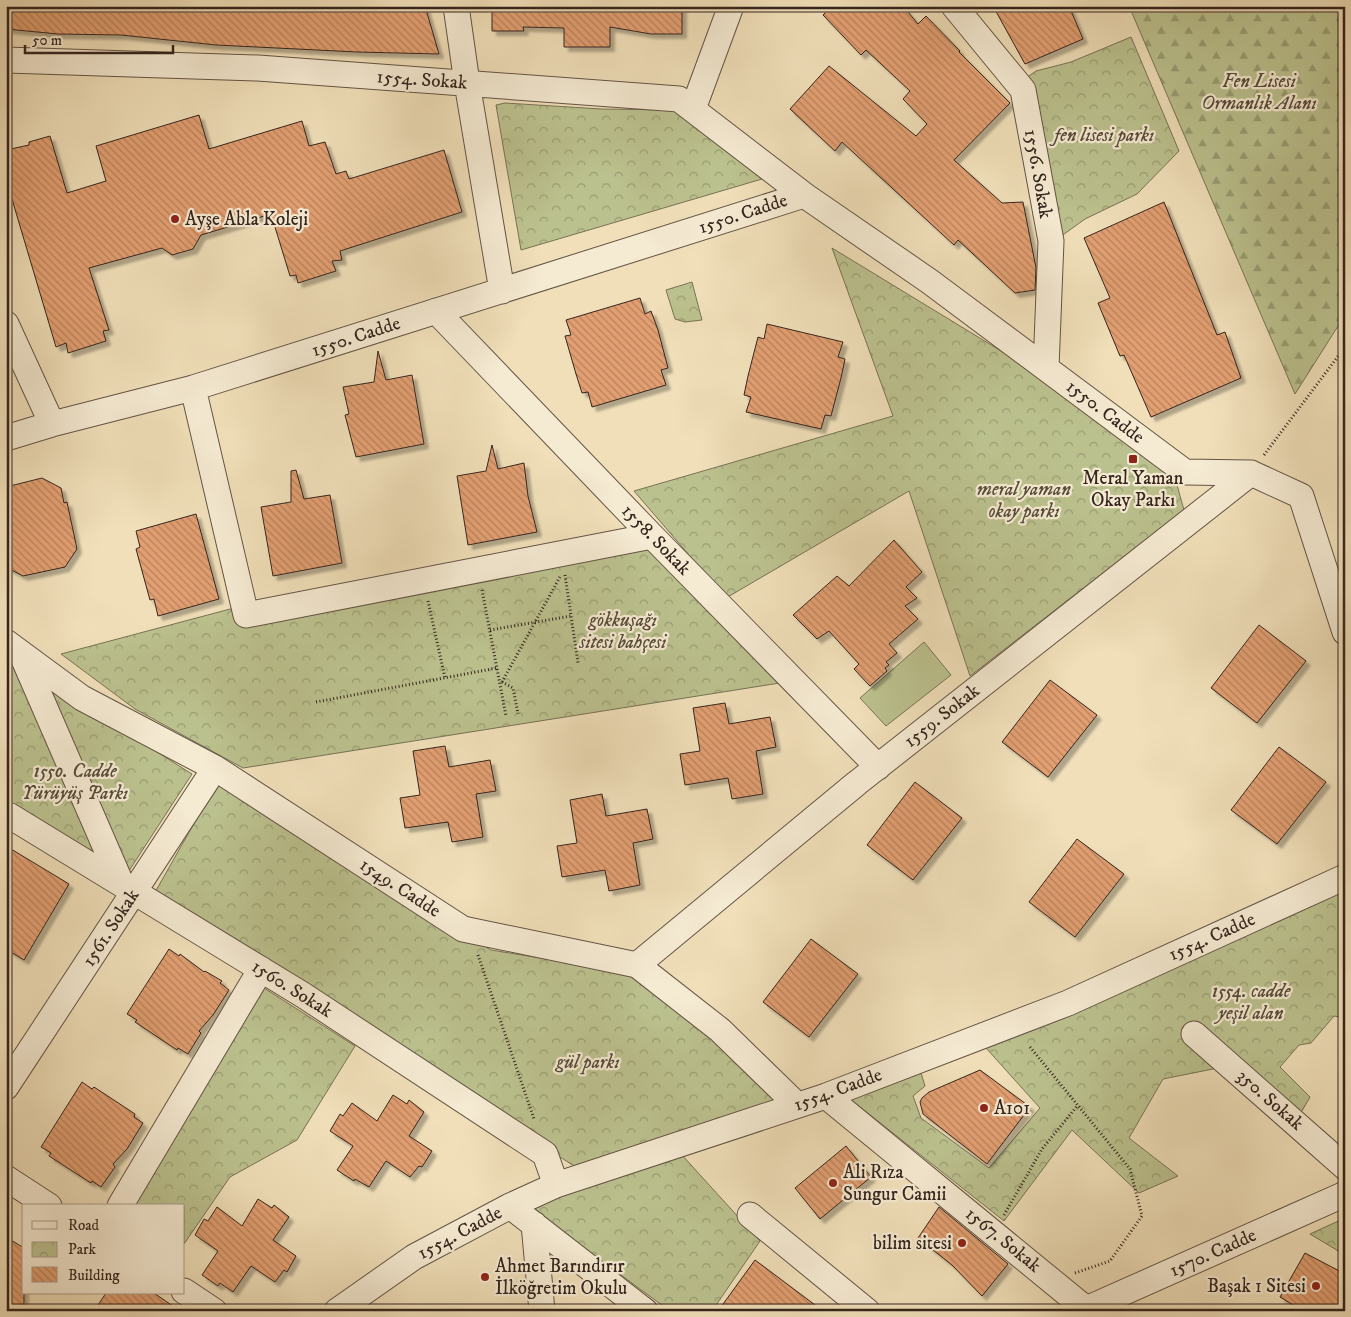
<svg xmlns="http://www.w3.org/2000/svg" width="1351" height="1317" font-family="'IM FELL DW Pica',serif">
	<defs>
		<pattern id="forest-firs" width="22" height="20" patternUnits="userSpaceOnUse" patternTransform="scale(1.25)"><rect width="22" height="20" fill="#bbc18e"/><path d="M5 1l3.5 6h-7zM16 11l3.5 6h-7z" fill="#999d73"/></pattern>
		<pattern id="park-crowns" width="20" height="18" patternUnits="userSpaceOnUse" patternTransform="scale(1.25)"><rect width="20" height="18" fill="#bbc18e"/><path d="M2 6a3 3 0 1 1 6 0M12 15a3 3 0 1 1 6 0" fill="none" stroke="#999d73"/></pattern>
		<pattern id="building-back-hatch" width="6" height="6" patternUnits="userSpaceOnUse" patternTransform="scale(1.25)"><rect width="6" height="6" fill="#e29f71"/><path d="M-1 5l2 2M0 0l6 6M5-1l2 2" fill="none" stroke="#b8815c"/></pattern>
		<filter id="shadow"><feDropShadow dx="4.5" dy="4.5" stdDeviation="1" flood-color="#0004"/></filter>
	</defs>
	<rect width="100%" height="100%" fill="#f0dfb9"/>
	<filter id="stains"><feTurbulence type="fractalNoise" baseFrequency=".004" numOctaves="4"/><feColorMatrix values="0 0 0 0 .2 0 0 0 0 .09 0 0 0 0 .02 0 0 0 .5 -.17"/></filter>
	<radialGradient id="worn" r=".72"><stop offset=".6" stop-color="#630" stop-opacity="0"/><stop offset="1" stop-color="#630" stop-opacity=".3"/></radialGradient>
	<path fill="#bbc18e" stroke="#787356" d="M 924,642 L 951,675 L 886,726 L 860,698 Z"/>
	<path fill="url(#forest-firs)" stroke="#787356" d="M 1129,6 L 1345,6 L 1345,315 L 1295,394 Z"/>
	<path fill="url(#park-crowns)" stroke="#787356" d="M 1131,37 L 1179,151 L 1137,194 L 1085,219 L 1060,237 L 1026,78 L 1036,71 L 1071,62 Z
		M 505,103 L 601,109 L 674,110 L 762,179 L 521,250 L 496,105 Z
		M 832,248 L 1006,354 L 1175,478 L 1184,510 L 970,676 L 909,491 L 726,598 L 634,491 L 893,416 Z
		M 692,282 L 702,320 L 685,322 L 675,319 L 666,290 Z
		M 647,549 L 786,682 L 243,768 L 135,709 L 61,654 L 234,608 Z
		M 6,657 L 192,774 L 121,883 L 6,822 Z
		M 218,781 L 404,901 L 491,950 L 652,976 L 777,1102 L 574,1166 L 154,894 Z
		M 1345,890 L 1345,1018 L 1334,1016 L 1311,1043 L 1299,1045 L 1280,1067 L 1310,1097 L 1295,1123 L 1228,1063 L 1213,1069 L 1163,1079 L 1129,1138 L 1178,1176 L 1139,1193 L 1072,1130 L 1004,1221 L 850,1099 L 921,1073 L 925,1086 L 913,1096 L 921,1118 L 989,1168 L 1040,1108 L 986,1048 Z
		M 264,988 L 355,1046 L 297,1140 L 230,1177 L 184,1244 L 184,1206 L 125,1206 Z
		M 682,1155 L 760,1241 L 712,1311 L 670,1311 L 527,1206 Z
		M 1345,1218 L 1345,1255 L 1310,1234 Z"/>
	<path fill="url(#building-back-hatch)" stroke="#35251e" filter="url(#shadow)" d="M 6,6 L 425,6 L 439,54 L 357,52 L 216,45 L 121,35 L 58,34 L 6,29 Z
		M 492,6 L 682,6 L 682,34 L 651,34 L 610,27 L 610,47 L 564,47 L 564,28 L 523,27 L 524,31 L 492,31 Z
		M 832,6 L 903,6 L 918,24 L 926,16 L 960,51 L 959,52 L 1010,103 L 954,160 L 1002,203 L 1023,202 L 1036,268 L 1035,290 L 1015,293 L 958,240 L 954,245 L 842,142 L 835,151 L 790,109 L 829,66 L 916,136 L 927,124 L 903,99 L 910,91 L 866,50 L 861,55 L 823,15 Z
		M 993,6 L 1069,6 L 1083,39 L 1025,64 Z
		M 199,115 L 209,149 L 302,121 L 309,146 L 325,142 L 336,174 L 346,171 L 349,179 L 444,150 L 462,212 L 340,251 L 342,260 L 332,261 L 336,271 L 298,283 L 296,275 L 290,276 L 271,214 L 201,235 L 193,249 L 172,255 L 162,248 L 89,268 L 109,330 L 103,331 L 106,341 L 68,353 L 66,343 L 56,347 L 6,179 L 6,150 L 29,145 L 29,142 L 50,136 L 67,193 L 106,181 L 96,146 Z
		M 1164,202 L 1217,335 L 1225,332 L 1241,378 L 1151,417 L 1124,355 L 1120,356 L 1098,303 L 1110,298 L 1084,238 Z
		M 640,298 L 645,314 L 651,311 L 658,330 L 668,368 L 661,370 L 666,385 L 592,407 L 588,392 L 582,393 L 576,374 L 565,336 L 571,335 L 566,320 Z
		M 767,324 L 843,342 L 838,357 L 845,359 L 841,378 L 831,416 L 825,415 L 821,429 L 746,412 L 751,397 L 744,395 L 748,376 L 758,337 L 764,339 Z
		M 378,351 L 386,380 L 412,375 L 424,444 L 356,457 L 345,415 L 349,414 L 343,387 L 374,382 Z
		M 492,445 L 498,469 L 524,463 L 528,496 L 537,532 L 468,545 L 457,476 L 486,471 Z
		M 296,470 L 304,499 L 330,495 L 342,563 L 273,576 L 261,507 L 291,502 L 291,471 Z
		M 42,478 L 61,488 L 64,503 L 67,502 L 77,549 L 65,567 L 23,576 L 6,567 L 6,487 Z
		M 196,514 L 219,599 L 158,616 L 154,599 L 150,600 L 136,549 L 140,547 L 136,531 Z
		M 894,540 L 922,572 L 906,587 L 917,598 L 905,606 L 918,619 L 889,644 L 897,653 L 886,662 L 889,665 L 885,668 L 887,671 L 870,686 L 854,669 L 859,664 L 829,631 L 817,639 L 793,615 L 837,576 L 849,586 Z
		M 1259,625 L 1306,661 L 1257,723 L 1211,688 Z
		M 1050,680 L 1097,715 L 1048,777 L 1002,742 Z
		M 725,703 L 729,724 L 770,717 L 776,747 L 756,751 L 763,794 L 732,799 L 728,778 L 685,785 L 680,754 L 700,751 L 693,708 Z
		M 445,746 L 449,767 L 490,760 L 496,791 L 476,794 L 483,837 L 452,842 L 448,822 L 405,828 L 400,798 L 420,795 L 413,751 Z
		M 1279,747 L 1326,782 L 1277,844 L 1231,810 Z
		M 915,782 L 962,818 L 913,880 L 867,845 Z
		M 602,794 L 606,816 L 647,809 L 653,839 L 633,843 L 640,885 L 609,891 L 605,870 L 562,877 L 557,846 L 577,843 L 570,800 Z
		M 1077,839 L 1124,874 L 1075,937 L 1029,902 Z
		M 6,846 L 69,884 L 24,960 L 6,949 Z
		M 811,939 L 858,974 L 809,1037 L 763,1002 Z
		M 169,949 L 179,956 L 180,954 L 204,972 L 205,971 L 222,981 L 220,983 L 229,990 L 213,1015 L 199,1031 L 201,1033 L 188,1054 L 178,1048 L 177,1050 L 135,1022 L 137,1020 L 127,1014 Z
		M 980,1070 L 1030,1107 L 987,1164 L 923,1114 L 920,1102 L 922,1098 L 929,1092 Z
		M 82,1082 L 92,1089 L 94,1087 L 135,1114 L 134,1117 L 143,1123 L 127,1149 L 113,1164 L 115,1167 L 101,1187 L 92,1181 L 91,1183 L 49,1156 L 51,1153 L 41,1147 Z
		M 393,1095 L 407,1104 L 409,1100 L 424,1112 L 409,1136 L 432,1151 L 422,1167 L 419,1166 L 410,1177 L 386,1161 L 369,1187 L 355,1179 L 354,1181 L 337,1170 L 353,1146 L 330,1131 L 340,1114 L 343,1116 L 352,1103 L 377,1121 Z
		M 846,1146 L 871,1177 L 820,1219 L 795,1188 Z
		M 258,1199 L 272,1208 L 274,1205 L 289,1217 L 273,1240 L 296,1256 L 287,1272 L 284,1270 L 275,1282 L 251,1266 L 233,1292 L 220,1283 L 218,1286 L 202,1275 L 218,1251 L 195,1235 L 204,1219 L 208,1221 L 217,1207 L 242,1226 Z
		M 939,1207 L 1008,1264 L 982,1296 L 952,1265 L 918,1238 Z
		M 6,1237 L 24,1248 L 24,1303 L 18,1311 L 6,1311 Z
		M 1305,1253 L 1345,1274 L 1345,1311 L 1303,1311 L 1280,1297 Z
		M 755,1260 L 823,1311 L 718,1311 Z
		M 106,1293 L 154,1293 L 180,1311 L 94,1311 Z"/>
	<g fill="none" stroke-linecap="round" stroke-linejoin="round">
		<g stroke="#645445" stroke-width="27">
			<path id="minor" d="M 456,6 L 467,83 L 502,291
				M 954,6 L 1023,90 L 1051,241 L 1046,368
				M 6,60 L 258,68 L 679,99 L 804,195
				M 693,109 L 731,6
				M 436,311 L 652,536 L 878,767
				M 6,324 L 52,424
				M 193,388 L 246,615 L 652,536
				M 6,438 L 52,424 L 193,388 L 804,195 L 929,281 L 1185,472 L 1251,473 L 1301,496 L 1345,632
				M 6,642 L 82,698 L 215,768 L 463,929 L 637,965 L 720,1030 L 797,1105
				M 22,655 L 121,883
				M 6,815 L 10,816 L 303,995 L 545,1154 L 556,1185
				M 637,965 L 857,783 L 1251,473
				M 1194,1034 L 1345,1167
				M 6,1087 L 215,768
				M 826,1096 L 1086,1309
				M 6,1178 L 49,1206
				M 120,1206 L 261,969
				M 510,1206 L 645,1311
				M 750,1215 L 867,1311
				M 534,1224 L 542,1311
				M 184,1291 L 214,1311
				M 337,1311 L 414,1257 L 510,1206 L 556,1185 L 826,1096 L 1068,1003 L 1345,877
				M 1082,1311 L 1345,1194"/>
		</g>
		<path stroke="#35251e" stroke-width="3" stroke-dasharray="1 2.5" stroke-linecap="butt" d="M 1264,455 L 1345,347
			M 565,575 L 578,663
			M 482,590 L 506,716
			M 428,601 L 445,678
			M 490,630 L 571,616
			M 502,682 L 561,575
			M 502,682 L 513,688 L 518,714
			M 6,692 L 10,681
			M 316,702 L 497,668
			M 478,955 L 534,1119
			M 1030,1047 L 1130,1169 L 1142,1216 L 1110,1261 L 1075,1273
			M 1004,1215 L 1042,1149 L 1078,1105"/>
		<use href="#minor" stroke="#f5ead2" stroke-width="25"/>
	</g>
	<g fill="#8f2418" stroke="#f5ead2" stroke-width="2">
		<circle cx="175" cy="219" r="5"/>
		<rect x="1128" y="454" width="10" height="10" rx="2.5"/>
		<circle cx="984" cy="1108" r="5"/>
		<circle cx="833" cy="1183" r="5"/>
		<circle cx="962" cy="1243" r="5"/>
		<circle cx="485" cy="1277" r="5"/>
		<circle cx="1316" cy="1286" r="5"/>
	</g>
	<g text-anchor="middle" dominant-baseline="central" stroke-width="4.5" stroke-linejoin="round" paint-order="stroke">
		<g font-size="19" fill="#35251e" stroke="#f5ead2">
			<text transform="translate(422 80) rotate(4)">1554. Sokak</text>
			<text transform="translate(1038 174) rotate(80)">1556. Sokak</text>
			<text transform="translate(743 214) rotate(-18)">1550. Cadde</text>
			<text transform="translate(356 337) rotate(-18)">1550. Cadde</text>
			<text transform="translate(1105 412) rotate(37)">1550. Cadde</text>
			<text transform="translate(656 540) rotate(46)">1558. Sokak</text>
			<text transform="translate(942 716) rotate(-38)">1559. Sokak</text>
			<text transform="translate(400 888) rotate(33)">1549. Cadde</text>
			<text transform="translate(111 928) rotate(-57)">1561. Sokak</text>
			<text transform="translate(1212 937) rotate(-24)">1554. Cadde</text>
			<text transform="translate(292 989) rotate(32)">1560. Sokak</text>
			<text transform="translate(838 1090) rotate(-20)">1554. Cadde</text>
			<text transform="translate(1270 1100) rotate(41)">350. Sokak</text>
			<text transform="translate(460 1233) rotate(-28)">1554. Cadde</text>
			<text transform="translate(1003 1240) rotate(39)">1567. Sokak</text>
			<text transform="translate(1213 1253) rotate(-24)">1570. Cadde</text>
		</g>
		<g font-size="19" font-style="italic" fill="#564c3a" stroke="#f5ead2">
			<text x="1259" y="81">Fen Lisesi<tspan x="1259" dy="22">Ormanlık Alanı</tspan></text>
			<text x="1104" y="135">fen lisesi parkı</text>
			<text x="1024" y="489">meral yaman<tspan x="1024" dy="22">okay parkı</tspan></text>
			<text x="623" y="620">gökkuşağı<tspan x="623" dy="22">sitesi bahçesi</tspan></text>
			<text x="75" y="771">1550. Cadde<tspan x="75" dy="22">Yürüyüş Parkı</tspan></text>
			<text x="1251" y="991">1554. cadde<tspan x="1251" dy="22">yeşil alan</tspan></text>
			<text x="588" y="1062">gül parkı</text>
		</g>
		<g font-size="19" fill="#35251e" stroke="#f5ead2" text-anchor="start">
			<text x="185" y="219">Ayşe Abla Koleji</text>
			<text x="1133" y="478" text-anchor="middle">Meral Yaman<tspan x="1133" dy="22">Okay Parkı</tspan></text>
			<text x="994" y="1108">A101</text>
			<text x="843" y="1172">Ali Rıza<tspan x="843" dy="22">Sungur Camii</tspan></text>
			<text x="952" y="1243" text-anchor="end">bilim sitesi</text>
			<text x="495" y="1266">Ahmet Barındırır<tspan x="495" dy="22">İlköğretim Okulu</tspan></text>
			<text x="1306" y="1286" text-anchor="end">Başak 1 Sitesi</text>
		</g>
	</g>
	<rect width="1351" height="1317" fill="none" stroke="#f0dfb9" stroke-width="25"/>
	<rect x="8" y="8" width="1336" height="1302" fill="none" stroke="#35251e" stroke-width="2.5"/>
	<rect x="12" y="12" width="1326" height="1292" fill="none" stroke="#35251e"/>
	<rect x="22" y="1204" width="162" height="90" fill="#f5ead2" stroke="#a89b8a"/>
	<rect x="32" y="1221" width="25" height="8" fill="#f5ead2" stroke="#a89b8a"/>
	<text x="68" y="1230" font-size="15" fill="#35251e">Road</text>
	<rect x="32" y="1242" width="25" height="15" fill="url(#park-crowns)" stroke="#a89b8a"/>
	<text x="68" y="1254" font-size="15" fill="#35251e">Park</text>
	<rect x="32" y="1267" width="25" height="15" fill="url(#building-back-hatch)" stroke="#a89b8a"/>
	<text x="68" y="1280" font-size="15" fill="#35251e">Building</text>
	<path d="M25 45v8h148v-8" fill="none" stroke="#35251e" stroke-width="2.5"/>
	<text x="32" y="45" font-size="15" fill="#35251e" stroke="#f5ead2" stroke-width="4" paint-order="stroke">50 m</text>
	<rect width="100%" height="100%" filter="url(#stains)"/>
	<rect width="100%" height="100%" fill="url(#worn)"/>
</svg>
